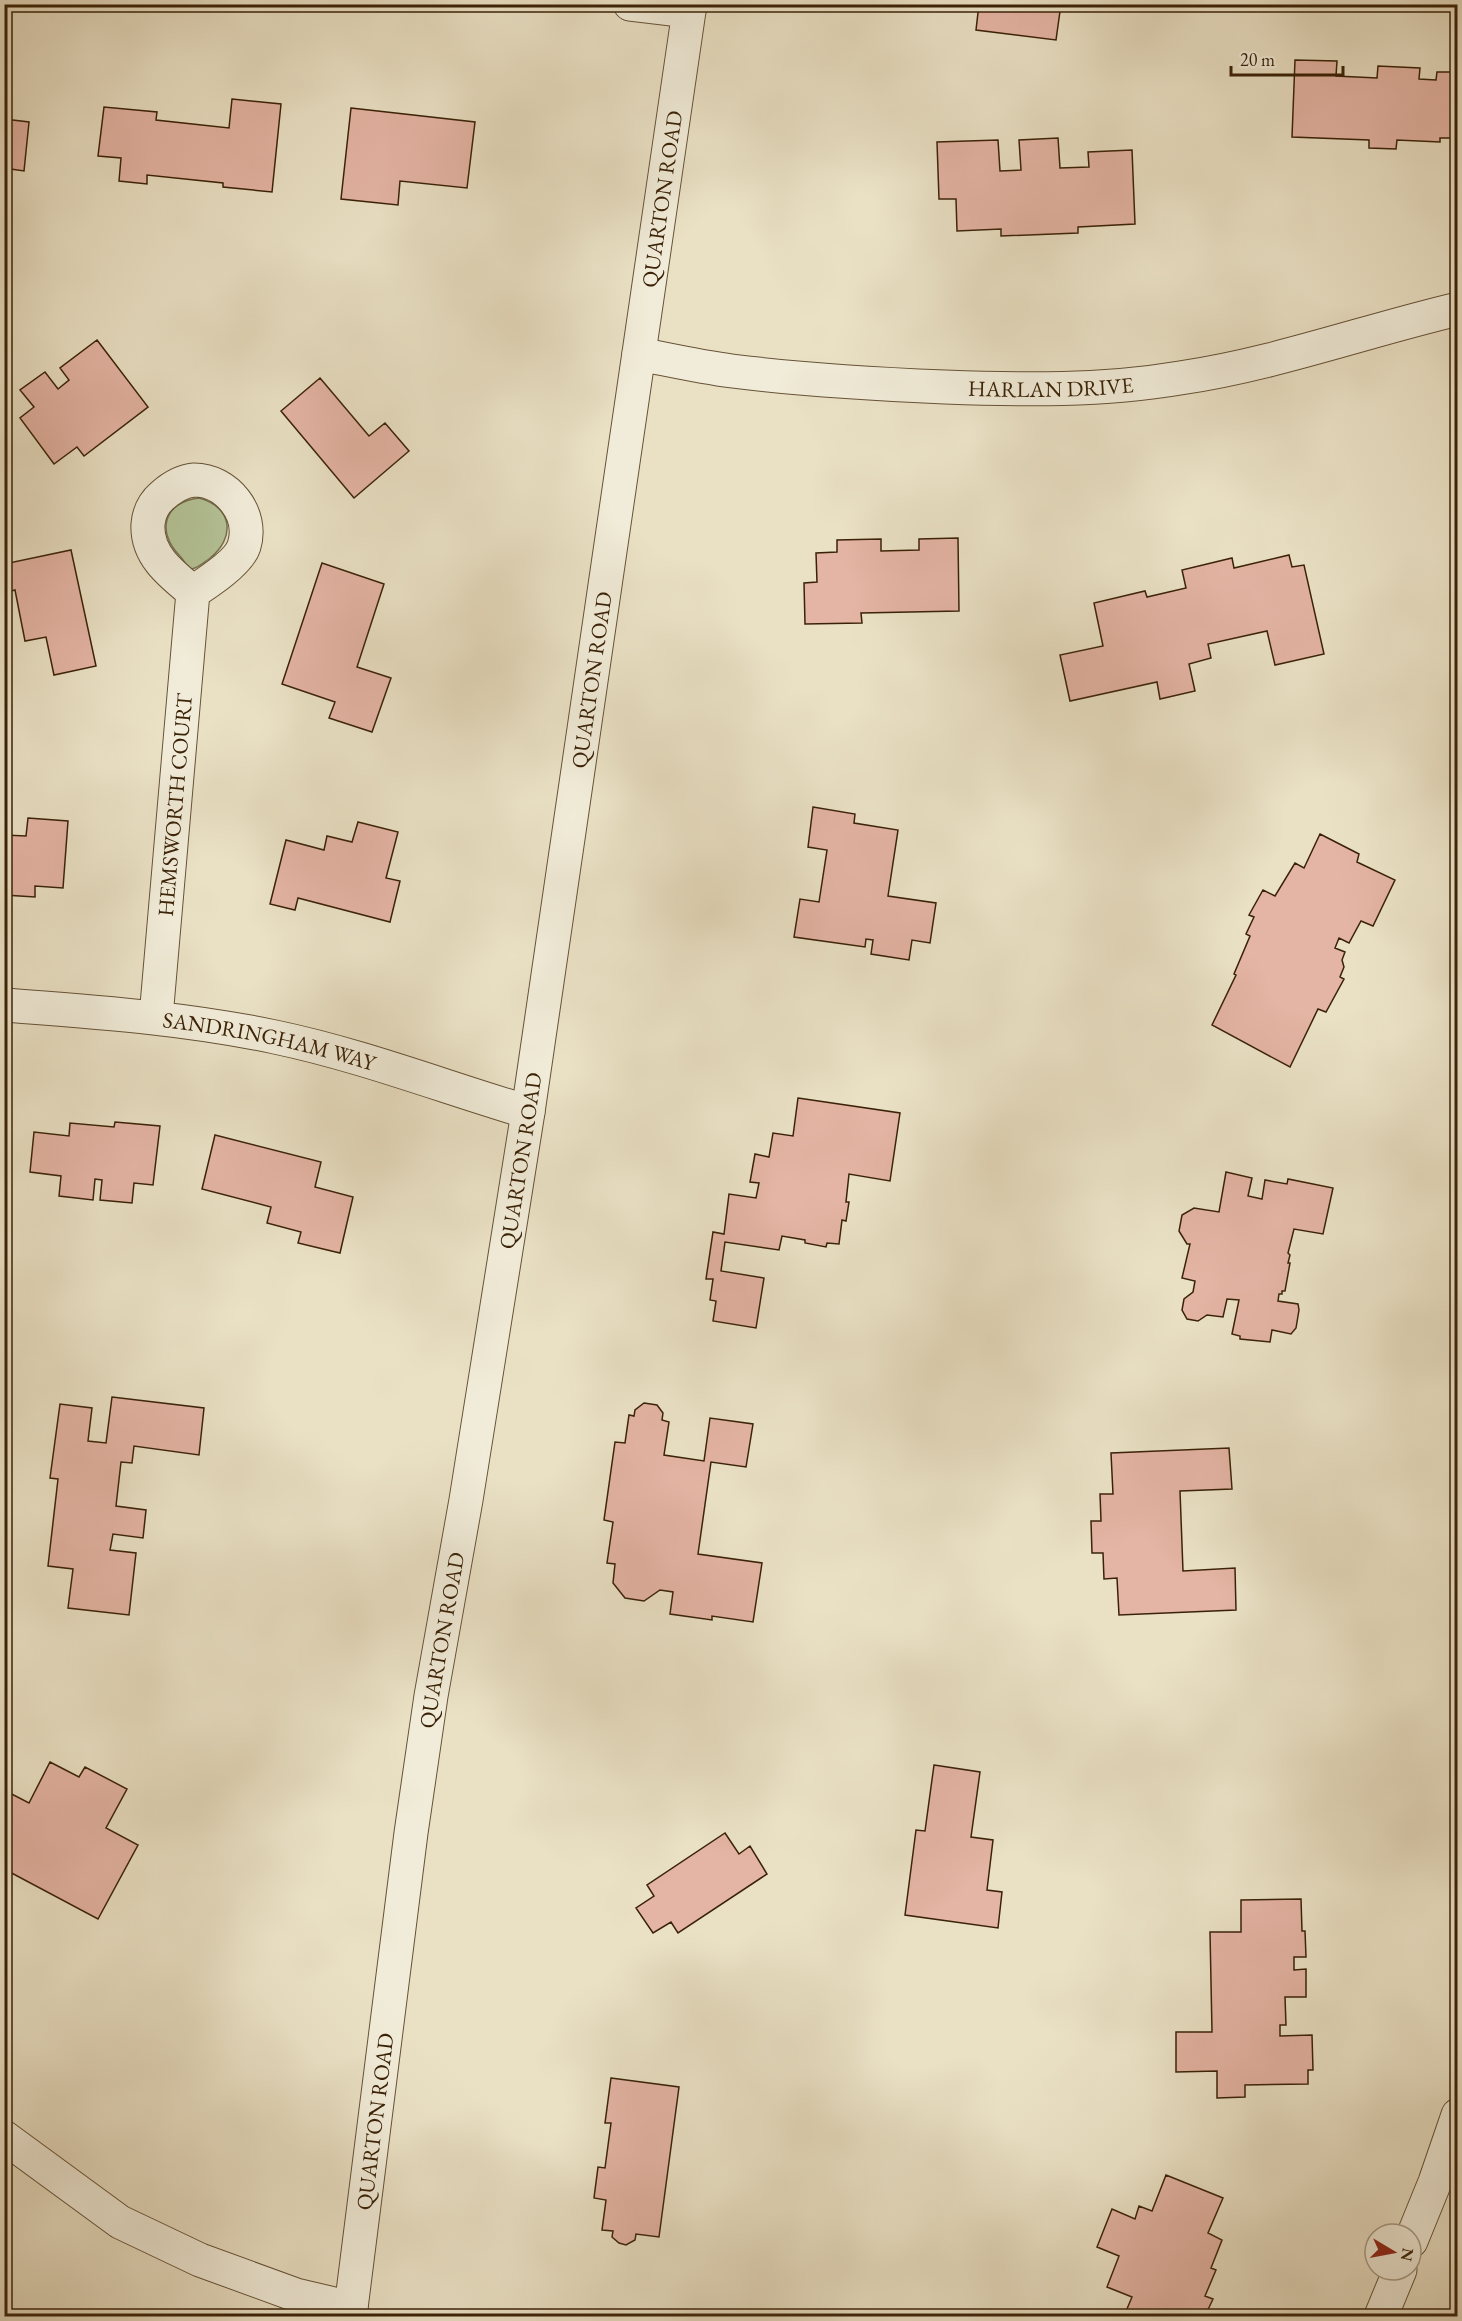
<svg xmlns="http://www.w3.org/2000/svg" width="1462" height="2321" font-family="'EB Garamond',serif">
	<rect width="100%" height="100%" fill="#eae1c5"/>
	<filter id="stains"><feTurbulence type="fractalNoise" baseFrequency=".00333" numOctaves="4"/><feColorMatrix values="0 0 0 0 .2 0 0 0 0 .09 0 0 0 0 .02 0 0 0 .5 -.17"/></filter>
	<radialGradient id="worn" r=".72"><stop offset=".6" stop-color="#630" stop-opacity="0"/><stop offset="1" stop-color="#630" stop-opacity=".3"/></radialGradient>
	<path fill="#b4c397" stroke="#77724f" stroke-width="1.5" d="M 199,498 C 233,507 236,538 209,559 C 203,563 199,567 192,569 C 186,566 184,560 179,555 C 156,531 164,502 199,498 Z"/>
	<path fill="#e4b4a4" stroke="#3a2207" stroke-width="1.5" d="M 979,4 L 1061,4 L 1056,40 L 976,30 Z
		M 1295,60 L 1337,61 L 1336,76 L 1377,78 L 1378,66 L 1420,68 L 1419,79 L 1436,80 L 1437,72 L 1457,72 L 1458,138 L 1440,138 L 1440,142 L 1397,140 L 1396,149 L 1369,148 L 1369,140 L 1292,137 Z
		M 232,99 L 281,104 L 272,192 L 223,187 L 223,183 L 147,175 L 147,184 L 119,181 L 121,158 L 98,156 L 104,107 L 157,112 L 156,120 L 229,128 Z
		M 351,108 L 475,122 L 467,188 L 400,181 L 398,205 L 341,199 Z
		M 4,119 L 29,122 L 24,171 L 4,168 Z
		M 1058,138 L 1060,168 L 1089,167 L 1088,152 L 1132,150 L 1135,224 L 1078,227 L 1078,233 L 1001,236 L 1001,229 L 957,231 L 956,199 L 939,199 L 937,142 L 998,140 L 1000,171 L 1021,170 L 1019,140 Z
		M 97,340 L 148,407 L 84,456 L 77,447 L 54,464 L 20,418 L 34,407 L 20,390 L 45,372 L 58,389 L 69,380 L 60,368 Z
		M 320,378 L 369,436 L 385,423 L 409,451 L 354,498 L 281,411 Z
		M 958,538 L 959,611 L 861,613 L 862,623 L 805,624 L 804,583 L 817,582 L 816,553 L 837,552 L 837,540 L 881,539 L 881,551 L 919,550 L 919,539 Z
		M 71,550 L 96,666 L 54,675 L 46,637 L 25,641 L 15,590 L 4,593 L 4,564 Z
		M 1289,555 L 1292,567 L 1304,565 L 1324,654 L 1275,665 L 1267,631 L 1208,644 L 1211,658 L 1189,664 L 1195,691 L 1160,699 L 1157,682 L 1070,701 L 1060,655 L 1103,646 L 1094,603 L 1145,591 L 1147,597 L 1186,588 L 1182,570 L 1232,558 L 1234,568 Z
		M 322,563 L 384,584 L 357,667 L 391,678 L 372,732 L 329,718 L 335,702 L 282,684 Z
		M 813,807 L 855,814 L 854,823 L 898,830 L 888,896 L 936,903 L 930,943 L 912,940 L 909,960 L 871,954 L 873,940 L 866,939 L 865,947 L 794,937 L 800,899 L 819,902 L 827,850 L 808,847 Z
		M 28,818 L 68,821 L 63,888 L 35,886 L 35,897 L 4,895 L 4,835 L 26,836 Z
		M 358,822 L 398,832 L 386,878 L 400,881 L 390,922 L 298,898 L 295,910 L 270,904 L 286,840 L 324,850 L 327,836 L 352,842 Z
		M 1320,834 L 1359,854 L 1357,862 L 1395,880 L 1373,926 L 1361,921 L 1349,943 L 1339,938 L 1335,948 L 1345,952 L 1342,960 L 1344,967 L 1340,977 L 1344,979 L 1326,1012 L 1318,1009 L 1290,1067 L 1212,1025 L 1236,975 L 1234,974 L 1250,936 L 1246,934 L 1254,917 L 1249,915 L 1263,890 L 1275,896 L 1295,863 L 1304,868 Z
		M 798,1098 L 900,1113 L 890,1181 L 849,1174 L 846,1202 L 849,1202 L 846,1221 L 842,1220 L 839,1244 L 827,1243 L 826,1247 L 805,1243 L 805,1240 L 782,1236 L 779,1250 L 725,1242 L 721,1271 L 764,1278 L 756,1328 L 713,1321 L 716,1301 L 710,1300 L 713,1279 L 706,1279 L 713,1232 L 724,1234 L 729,1194 L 756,1198 L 759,1183 L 750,1182 L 755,1154 L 769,1157 L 773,1133 L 793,1136 Z
		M 115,1122 L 160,1126 L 153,1185 L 134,1183 L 132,1203 L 100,1200 L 102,1180 L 95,1179 L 93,1200 L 59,1196 L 61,1176 L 30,1172 L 34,1132 L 69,1136 L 70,1123 L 114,1127 Z
		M 215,1135 L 321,1162 L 315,1187 L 353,1197 L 340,1253 L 298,1243 L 301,1232 L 267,1223 L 271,1207 L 202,1189 Z
		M 1226,1172 L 1252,1178 L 1248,1196 L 1262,1199 L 1265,1180 L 1287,1184 L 1288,1179 L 1333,1188 L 1323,1234 L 1294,1229 L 1288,1253 L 1290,1255 L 1288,1263 L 1290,1263 L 1285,1291 L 1282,1291 L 1282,1294 L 1279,1294 L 1278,1301 L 1298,1304 L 1299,1310 L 1296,1328 L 1291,1334 L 1272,1330 L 1270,1342 L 1240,1339 L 1240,1336 L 1232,1334 L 1239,1300 L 1227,1299 L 1223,1317 L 1207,1315 L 1198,1321 L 1187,1319 L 1182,1310 L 1184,1299 L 1193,1292 L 1195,1281 L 1182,1278 L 1190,1244 L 1187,1244 L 1179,1231 L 1182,1215 L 1194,1208 L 1219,1212 Z
		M 112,1397 L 204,1408 L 199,1455 L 134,1446 L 132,1463 L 121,1462 L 116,1506 L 146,1510 L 143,1538 L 113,1534 L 110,1550 L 136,1553 L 129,1615 L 68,1608 L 73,1569 L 48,1566 L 58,1479 L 50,1478 L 60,1404 L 92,1408 L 88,1441 L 106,1443 Z
		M 644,1403 L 657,1405 L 663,1413 L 662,1420 L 669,1422 L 664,1455 L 704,1461 L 710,1418 L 753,1424 L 746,1467 L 711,1462 L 698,1554 L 762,1563 L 753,1622 L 712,1616 L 712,1620 L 670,1614 L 673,1592 L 660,1590 L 644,1601 L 625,1598 L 613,1583 L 615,1564 L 607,1563 L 613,1522 L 604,1520 L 615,1442 L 625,1443 L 629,1415 L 634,1416 L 635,1410 Z
		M 1229,1448 L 1232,1489 L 1180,1491 L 1183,1571 L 1235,1568 L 1236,1610 L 1119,1615 L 1117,1578 L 1104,1579 L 1103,1553 L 1092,1553 L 1091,1521 L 1101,1521 L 1100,1494 L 1113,1494 L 1111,1453 Z
		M 4,1757 L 11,1761 L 4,1774 Z
		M 50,1762 L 79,1777 L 85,1767 L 127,1789 L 106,1828 L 138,1845 L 98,1919 L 4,1869 L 4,1790 L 29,1803 Z
		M 934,1765 L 980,1772 L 971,1837 L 993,1840 L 987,1890 L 1002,1892 L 998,1928 L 905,1915 L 916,1830 L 925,1831 Z
		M 725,1833 L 739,1854 L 750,1846 L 767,1874 L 678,1933 L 671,1922 L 653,1933 L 636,1908 L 654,1896 L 647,1885 Z
		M 1301,1899 L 1302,1931 L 1305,1931 L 1306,1957 L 1294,1957 L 1294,1970 L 1306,1969 L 1306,1997 L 1285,1997 L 1286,2025 L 1280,2025 L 1280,2036 L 1312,2035 L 1313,2070 L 1308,2070 L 1308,2084 L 1245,2085 L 1245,2097 L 1217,2098 L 1217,2071 L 1176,2072 L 1176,2032 L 1212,2032 L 1210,1932 L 1241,1932 L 1241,1900 Z
		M 611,2078 L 679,2087 L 659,2237 L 636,2234 L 635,2240 L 626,2245 L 619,2243 L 612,2237 L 613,2231 L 602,2230 L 606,2200 L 594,2198 L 598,2167 L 605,2168 L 611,2123 L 605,2123 Z
		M 1166,2175 L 1223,2198 L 1208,2233 L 1222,2240 L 1211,2268 L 1216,2270 L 1205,2296 L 1213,2299 L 1205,2316 L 1124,2316 L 1132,2297 L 1107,2287 L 1119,2256 L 1097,2247 L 1112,2209 L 1135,2219 L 1139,2206 L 1152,2211 Z"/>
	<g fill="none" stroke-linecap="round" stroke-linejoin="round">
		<g stroke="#665236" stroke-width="35">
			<g id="minor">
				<path d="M 630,4 L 689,11"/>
				<path id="s1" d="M 639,354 C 670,360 701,367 732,371 C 803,380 874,384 945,387 C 1023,390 1103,391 1180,378 C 1275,364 1365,331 1458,309"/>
				<path id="s2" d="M 4,1005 C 95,1012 186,1018 275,1037 C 361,1055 444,1087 528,1112"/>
				<path id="s3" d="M 156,1017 L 193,592 C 207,583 239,562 244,546 C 254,514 227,480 194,480 C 182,481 171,488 162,496 C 154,503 149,513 148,524 C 146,555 171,574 193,592"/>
				<path d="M 4,2137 L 120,2222 L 200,2260 L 296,2295 L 351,2308"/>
				<path d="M 1411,2241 L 1435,2182 L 1458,2115"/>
				<path d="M 1381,2316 L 1400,2270"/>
			</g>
		</g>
		<g stroke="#665236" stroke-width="35">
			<g id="tertiary">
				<path id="s4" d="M 350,2316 L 411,1833 L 431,1696 L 466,1500 L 528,1112 L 690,4"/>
			</g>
		</g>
		<use href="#minor" stroke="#f1ecd9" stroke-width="33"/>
		<use href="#tertiary" stroke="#f1ecd9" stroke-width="33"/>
	</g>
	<g text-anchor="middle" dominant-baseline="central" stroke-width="5" stroke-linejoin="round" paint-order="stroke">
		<g font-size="22" fill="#3a2207" stroke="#f1ecd9">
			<text stroke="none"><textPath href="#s4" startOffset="2140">QUARTON ROAD</textPath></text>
			<text stroke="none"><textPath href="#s1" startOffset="414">HARLAN DRIVE</textPath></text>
			<text stroke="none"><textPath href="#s4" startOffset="1654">QUARTON ROAD</textPath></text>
			<text stroke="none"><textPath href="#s3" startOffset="213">HEMSWORTH COURT</textPath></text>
			<text stroke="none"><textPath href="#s2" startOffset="268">SANDRINGHAM WAY</textPath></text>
			<text stroke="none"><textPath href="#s4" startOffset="1168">QUARTON ROAD</textPath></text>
			<text stroke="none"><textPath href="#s4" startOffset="682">QUARTON ROAD</textPath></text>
			<text stroke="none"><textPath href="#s4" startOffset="196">QUARTON ROAD</textPath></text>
		</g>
	</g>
	<rect width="1462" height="2321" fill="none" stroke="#eae1c5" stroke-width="24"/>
	<rect x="6" y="6" width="1450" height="2309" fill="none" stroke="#3a2207" stroke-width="3"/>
	<rect x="12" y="12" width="1438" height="2297" fill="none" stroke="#3a2207" stroke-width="1.5"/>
	<g transform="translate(1393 2252) rotate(100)"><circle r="28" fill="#f1ecd9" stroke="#a89b85" stroke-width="1.5"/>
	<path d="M0-4.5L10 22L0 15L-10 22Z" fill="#8f2418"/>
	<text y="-9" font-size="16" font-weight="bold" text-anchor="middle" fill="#3a2207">N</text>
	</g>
	<path d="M1231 66v9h112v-9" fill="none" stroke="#3a2207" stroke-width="3"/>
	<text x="1240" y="66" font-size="18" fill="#3a2207" stroke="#f1ecd9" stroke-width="4.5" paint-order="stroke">20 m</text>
	<rect width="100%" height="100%" filter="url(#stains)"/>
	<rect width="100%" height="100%" fill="url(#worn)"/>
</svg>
